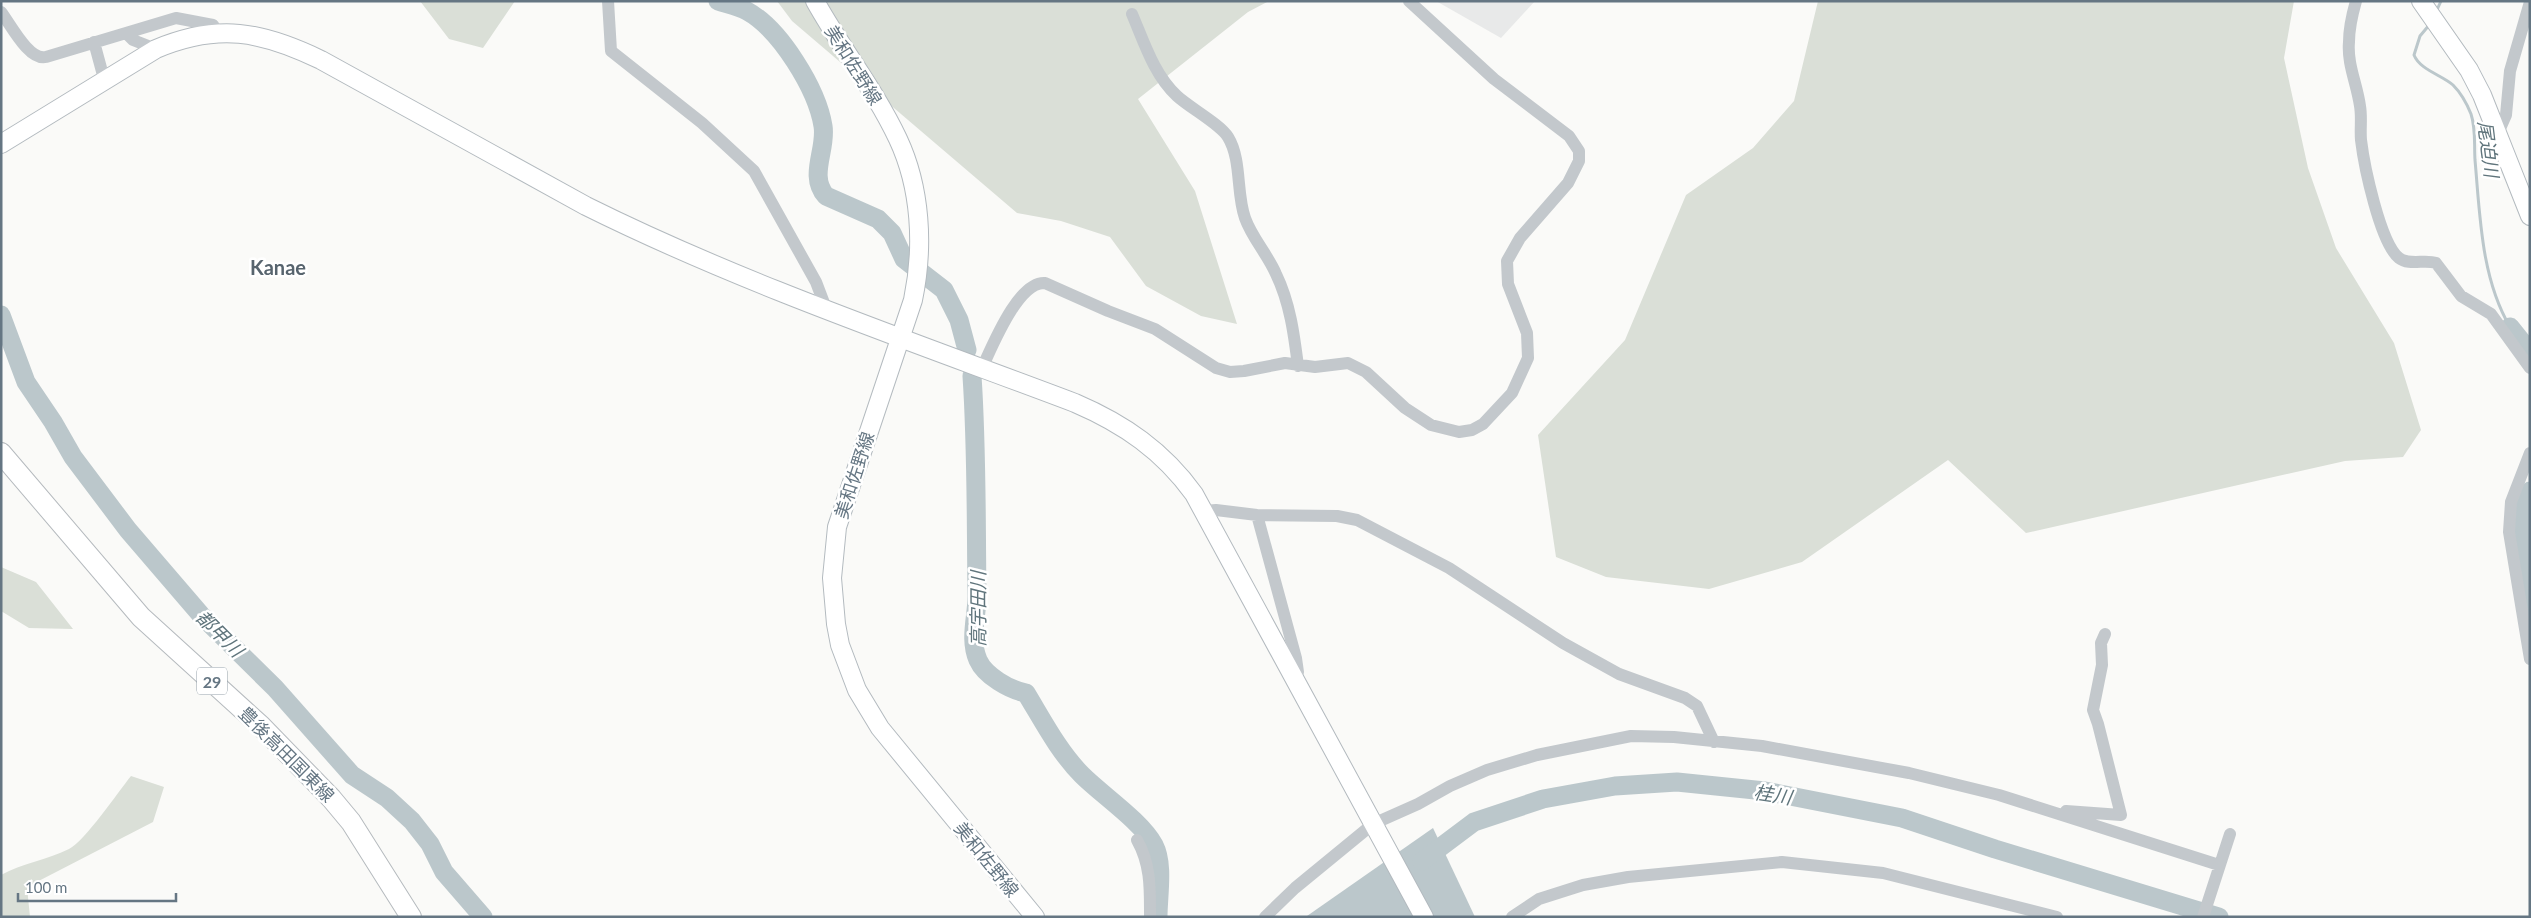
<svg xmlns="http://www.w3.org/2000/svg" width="2531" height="918" font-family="Lato,'Noto Sans JP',sans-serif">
	<rect width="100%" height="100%" fill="#fafaf8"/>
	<path fill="#e8e9e9" d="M 1436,1 L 1535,1 L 1501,38 Z"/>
	<path fill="#dadfd7" d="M 420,1 L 515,1 L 483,48 L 449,39 Z
		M 777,1 L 1269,1 L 1248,12 L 1138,99 L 1195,191 L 1237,324 L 1201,316 L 1146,286 L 1110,237 L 1061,221 L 1017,213 L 792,21 Z
		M 1818,1 L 2294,1 L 2284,58 L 2308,168 L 2336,248 L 2394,343 L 2421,430 L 2403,457 L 2345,461 L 2026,533 L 1948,460 L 1802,562 L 1709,589 L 1606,577 L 1556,557 L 1538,435 L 1625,340 L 1686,195 L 1753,148 L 1794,101 Z
		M 1,567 L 36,582 L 73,629 L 29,628 L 1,611 Z
		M 131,776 L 164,787 L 153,822 L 27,887 L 30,917 L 1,917 L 1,875 C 22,863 47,860 69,849 C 85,841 118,792 131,776 Z"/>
	<path fill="#bbc7cb" d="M 1433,828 L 1475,917 L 1307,917 L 1307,916 Z"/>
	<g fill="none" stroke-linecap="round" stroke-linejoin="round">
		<path stroke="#bbc7cb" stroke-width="3" d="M 2436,12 L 2441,1
			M 2430,24 L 2420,36 L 2414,55 C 2420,70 2442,75 2453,85 C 2461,93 2467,104 2471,114 C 2476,129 2474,144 2475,160 C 2480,215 2481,278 2510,327"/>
		<path stroke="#bbc7cb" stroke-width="19" d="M 718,1 C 727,4 738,6 747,11 C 780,29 817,89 823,126 C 827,149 808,176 826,196 L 878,219 L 892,233 L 904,259 L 944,290 L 959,320 L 967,350
			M 1,315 L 26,382 L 53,422 L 73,457 L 128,530 L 201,615 L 275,688 L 352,775 L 387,798 L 412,821 L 430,844 L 444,872 L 483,917
			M 2510,327 L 2530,352
			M 972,376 C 977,449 976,522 977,596 C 977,617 969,639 978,660 C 985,676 1010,690 1026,693 C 1043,721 1059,752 1082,775 C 1102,795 1141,821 1154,845 C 1164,864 1158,895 1158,917
			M 2530,491 C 2514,526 2523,570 2530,607
			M 1422,861 L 1474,822 L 1543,799 L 1615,786 L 1677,782 L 1765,791 L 1902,818 L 1995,849 L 2219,917"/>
		<g stroke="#b3babf" stroke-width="20">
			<path id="secondary" d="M 815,1 C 841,48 875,90 898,139 C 921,188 924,247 913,300 L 837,527 L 832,578 L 836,624 L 840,645 L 857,690 L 880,728 L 1035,917
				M 2421,1 L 2469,70 L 2482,95 L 2530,216
				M 1,144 L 156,49 C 218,23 261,31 321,60 L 586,206 C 743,284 911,341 1075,403 C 1124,424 1163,451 1194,494 L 1424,917"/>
		</g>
		<g stroke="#b5babe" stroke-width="22">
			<path id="primary" d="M 1,453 L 141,617 L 261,726 L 331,798 L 351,822 L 411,917"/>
		</g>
		<path stroke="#c3c8cc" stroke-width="12" d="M 608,1 L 611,51 L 702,123 L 754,171 L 816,282 L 827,311
			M 2356,1 C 2352,15 2349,29 2349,42 C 2347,64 2357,84 2360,106 C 2362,117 2360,129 2361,140 C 2364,165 2380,243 2399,258 C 2409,266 2425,259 2436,263 L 2461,296 L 2491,314 L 2530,368
			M 1,12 C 11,25 29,61 46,57 L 126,33 L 133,40 L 156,49
			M 1132,14 C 1144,42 1154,75 1177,96 C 1190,108 1220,124 1228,137 C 1242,160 1236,193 1245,218 C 1252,238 1268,255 1276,274 C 1290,303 1294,334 1298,366
			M 126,33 L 176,18 L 213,25 L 218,33
			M 94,42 L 104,79
			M 2498,133 L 2506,115 L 2510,71 L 2530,2
			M 982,368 C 992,347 1018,281 1045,283 L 1108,311 L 1155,329 L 1216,368 L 1230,372 L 1244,371 L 1285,363 L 1315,367 L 1348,363 L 1366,372 L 1405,408 L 1431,425 L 1459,432 L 1472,430 L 1483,424 L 1512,393 L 1528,358 L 1527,333 L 1508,284 L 1507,261 L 1520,238 L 1568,183 L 1579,161 L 1579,151 L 1569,136 L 1494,79 L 1409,1
			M 2530,453 L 2511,502 L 2509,532 L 2530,659
			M 1204,511 L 1216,510 L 1257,515 L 1337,516 L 1357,520 L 1449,568 L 1563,643 L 1619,674 L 1685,698 L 1697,706 L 1714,742
			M 1257,515 L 1296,658 L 1298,672 L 1295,678
			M 2066,811 L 2121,815 L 2098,724 L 2093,710 L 2102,665 L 2101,643 L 2105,634
			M 1137,840 C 1151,865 1150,889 1150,917
			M 1265,917 L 1295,888 L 1373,824 L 1418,804 L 1450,786 L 1487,770 L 1537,755 L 1631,736 L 1674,737 L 1762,746 L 1909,773 L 1999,795 L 2219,865
			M 1512,917 L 1539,899 L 1583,885 L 1628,877 L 1782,862 L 1883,873 L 2057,917
			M 2203,917 L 2230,834"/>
		<use href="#secondary" stroke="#fff" stroke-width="18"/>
		<use href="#primary" stroke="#fff" stroke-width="20"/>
	</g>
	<g text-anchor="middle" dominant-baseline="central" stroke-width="5" stroke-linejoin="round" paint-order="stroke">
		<rect fill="#fff" stroke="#939fa8" stroke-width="1" x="197" y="667.5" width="30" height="27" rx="4"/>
		<g font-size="16" font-weight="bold" fill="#657683">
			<text x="212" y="681">29</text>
		</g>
		<g font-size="18" fill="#657683" stroke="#fff">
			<text transform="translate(854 65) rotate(58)">美和佐野線</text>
			<text transform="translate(854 475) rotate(-72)">美和佐野線</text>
			<text transform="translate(287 754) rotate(45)">豊後高田国東線</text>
			<text transform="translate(987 859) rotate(51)">美和佐野線</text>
		</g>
		<g font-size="19" font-style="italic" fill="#60757c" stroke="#fff">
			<text transform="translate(2489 149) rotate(83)">尾迫川</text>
			<text transform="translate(977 609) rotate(-90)">高宇田川</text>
			<text transform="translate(220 633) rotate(45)">都甲川</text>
			<text transform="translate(1773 794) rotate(9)">桂川</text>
		</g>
		<g font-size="20" font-weight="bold" fill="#57646e" stroke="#fff">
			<text x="278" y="267">Kanae</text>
		</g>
	</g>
	<rect width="2531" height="918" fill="none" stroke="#657683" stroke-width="5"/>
	<path d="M18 893v8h158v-8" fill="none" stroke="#657683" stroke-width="2.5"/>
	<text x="25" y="893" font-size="15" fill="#657683" stroke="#ffffff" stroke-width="4" paint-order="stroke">100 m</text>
</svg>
